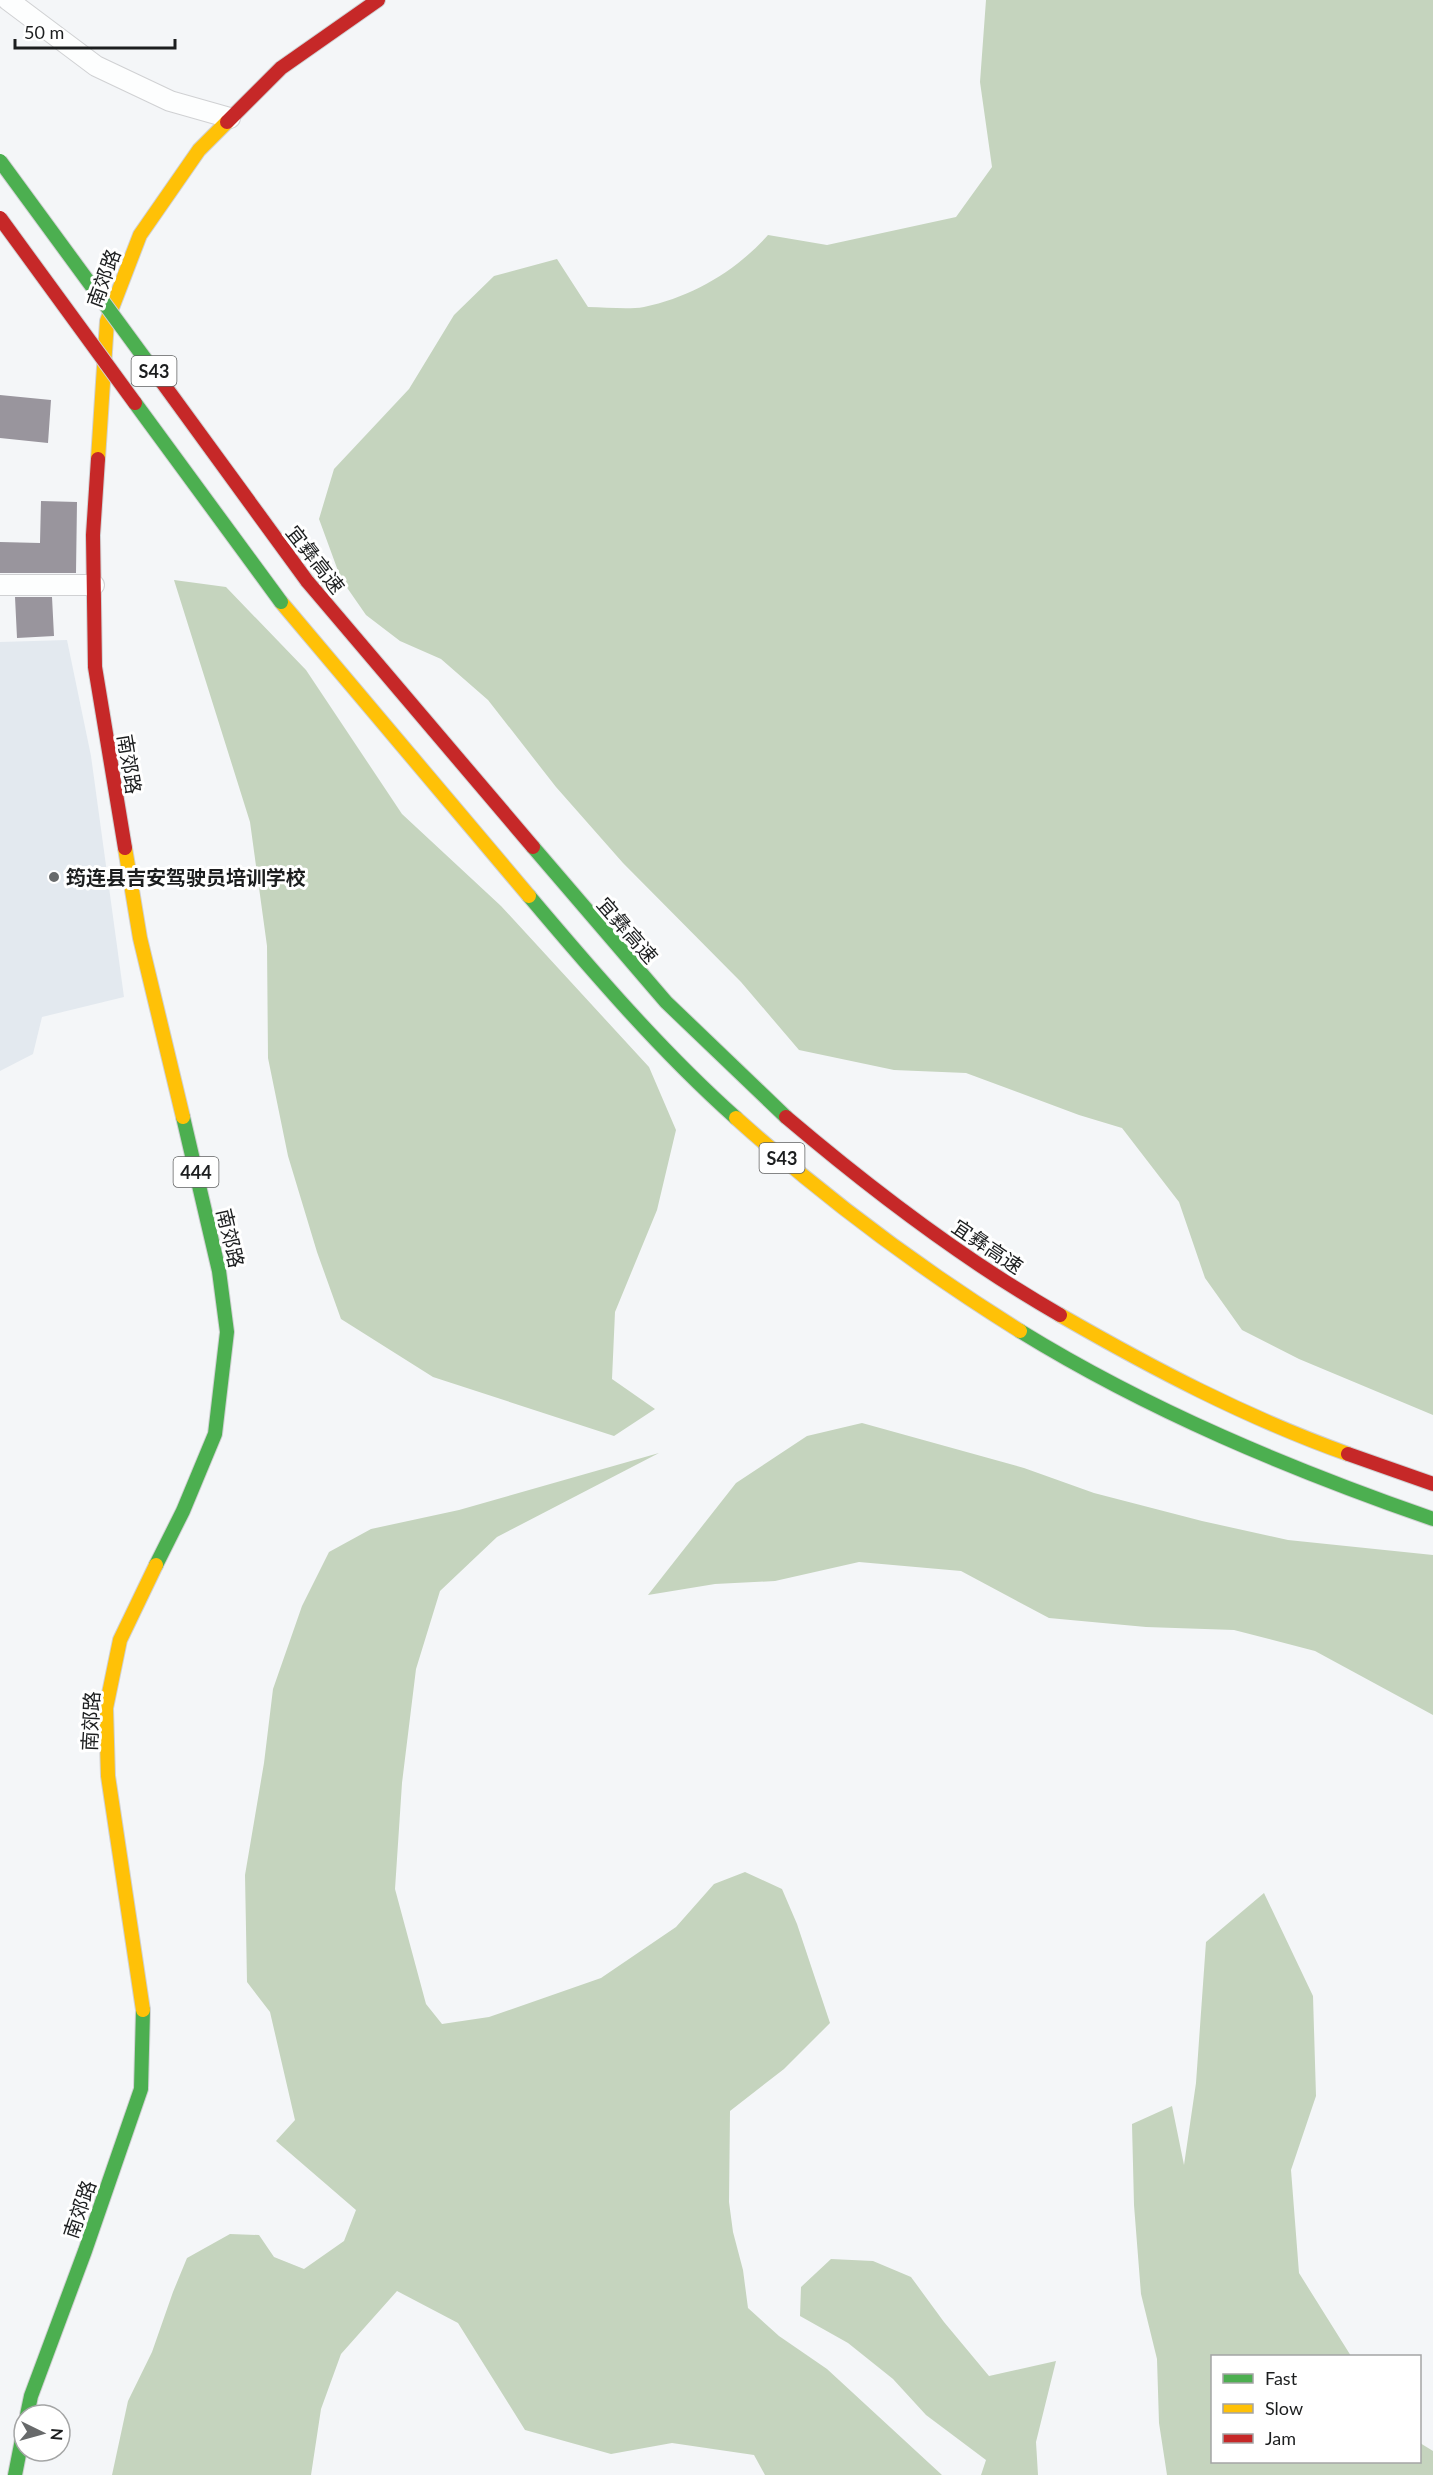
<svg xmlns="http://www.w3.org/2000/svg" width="1433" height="2475" font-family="Lato,'Noto Sans SC',sans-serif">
	<rect width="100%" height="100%" fill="#f4f6f8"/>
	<path fill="#e3e9ef" d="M 67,640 L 91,756 L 124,997 L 42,1017 L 33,1054 L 0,1071 L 0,642 Z"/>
	<path fill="#c5d4be" d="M 986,0 L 1433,0 L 1433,1415 L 1299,1359 L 1242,1330 L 1205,1278 L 1179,1202 L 1122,1128 L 1079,1115 L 966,1073 L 894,1070 L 799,1050 L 741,982 L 623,863 L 556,787 L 488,700 L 441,659 L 400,641 L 366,615 L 341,579 L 319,519 L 334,469 L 409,389 L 454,315 L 494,276 L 557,259 L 588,307 C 606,307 627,310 644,307 C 692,297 736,271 768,235 L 827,245 L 956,217 L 992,167 L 980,82 Z
		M 174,580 L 226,587 L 306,670 L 402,814 L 501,906 L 649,1067 L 676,1130 L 657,1210 L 615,1312 L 612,1379 L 655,1409 L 614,1436 L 433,1377 L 341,1319 L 317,1252 L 288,1156 L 268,1058 L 267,946 L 250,822 Z
		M 862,1423 L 1024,1468 L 1094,1493 L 1202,1521 L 1288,1540 L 1433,1555 L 1433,1715 L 1315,1651 L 1234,1630 L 1146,1627 L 1049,1618 L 961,1571 L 859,1562 L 775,1581 L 715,1584 L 648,1595 L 736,1483 L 807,1436 Z
		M 659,1453 L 497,1537 L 440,1591 L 416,1669 L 402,1783 L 395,1889 L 426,2004 L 442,2024 L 489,2017 L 601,1978 L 676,1927 L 714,1884 L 745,1872 L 782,1889 L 797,1924 L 830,2023 L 784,2069 L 730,2111 L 729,2202 L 733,2232 L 743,2270 L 748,2308 L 779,2336 L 827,2369 L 942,2475 L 765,2475 L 754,2455 L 672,2443 L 611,2454 L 525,2430 L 458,2323 L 397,2291 L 341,2354 L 321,2409 L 311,2475 L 112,2475 L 128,2401 L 152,2352 L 173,2292 L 187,2258 L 230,2234 L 259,2235 L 274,2257 L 304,2269 L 344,2241 L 356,2210 L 276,2141 L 295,2120 L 270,2012 L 247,1982 L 245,1875 L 264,1763 L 273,1689 L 302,1606 L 329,1552 L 371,1529 L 459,1510 Z
		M 1264,1893 L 1313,1996 L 1316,2096 L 1291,2170 L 1299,2273 L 1351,2356 L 1212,2356 L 1212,2462 L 1420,2462 L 1420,2443 L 1433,2451 L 1433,2475 L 1167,2475 L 1159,2423 L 1157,2359 L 1141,2294 L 1134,2205 L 1132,2124 L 1172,2106 L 1184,2165 L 1196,2083 L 1206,1942 Z
		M 831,2259 L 873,2261 L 911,2277 L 944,2322 L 989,2376 L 1056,2361 L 1036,2442 L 1038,2475 L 981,2475 L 986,2460 L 926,2415 L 893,2379 L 848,2343 L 800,2316 L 801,2287 Z"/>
	<path fill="#99959d" d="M 0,395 L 51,400 L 48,443 L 0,438 Z
		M 41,501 L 77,502 L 76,573 L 0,573 L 0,542 L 40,543 Z
		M 15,597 L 52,597 L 54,636 L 17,638 Z"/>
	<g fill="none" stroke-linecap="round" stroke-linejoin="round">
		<g stroke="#d0d1d3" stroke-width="22">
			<path id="street" d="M 8,0 L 96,66 L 170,101 L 230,118
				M 0,585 L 94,585"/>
		</g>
		<g stroke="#d0d1d3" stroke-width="16">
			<path id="fast" d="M 533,847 L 666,1002 L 786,1117
				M 529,896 C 594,973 661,1051 736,1118
				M 1020,1331 C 1150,1411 1290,1469 1433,1519
				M 156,1565 L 183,1511 L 215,1434 L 227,1332 L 219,1271 L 183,1117
				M 27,2415 L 31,2396 L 85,2251 L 141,2089 L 143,2010
				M 15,2475 L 24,2429"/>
		</g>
		<g stroke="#d0d1d3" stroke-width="16">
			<path id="slow" d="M 98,459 L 107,321 L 140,235 L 199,150 L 227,122
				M 281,602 L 529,896
				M 125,848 L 140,938 L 183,1117
				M 736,1118 C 825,1198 919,1268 1020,1331
				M 1060,1315 C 1152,1368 1247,1418 1348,1454
				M 143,2010 L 108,1776 L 106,1708 L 120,1640 L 156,1565"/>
		</g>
		<g stroke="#d0d1d3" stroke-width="16">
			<path id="jam" d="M 227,122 L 281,68 L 378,0
				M 98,459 L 93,535 L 95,667 L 125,848
				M 307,581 L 533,847
				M 786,1117 C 872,1190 962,1259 1060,1315
				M 1348,1454 L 1433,1484"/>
		</g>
		<use href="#street" stroke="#fdfefe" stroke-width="20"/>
		<use href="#fast" stroke="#4caf50" stroke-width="14"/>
		<use href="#slow" stroke="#ffc107" stroke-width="14"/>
		<use href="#jam" stroke="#c62828" stroke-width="14"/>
		<g stroke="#d0d1d3" stroke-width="16" stroke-linecap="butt">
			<path id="fast-bridge" d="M 0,161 L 162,382
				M 135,403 L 281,602"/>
		</g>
		<g stroke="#d0d1d3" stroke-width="16" stroke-linecap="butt">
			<path id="jam-bridge" d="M 0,218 L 135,403
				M 162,382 L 307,581"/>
		</g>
		<use href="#fast-bridge" stroke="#4caf50" stroke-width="14"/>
		<use href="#jam-bridge" stroke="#c62828" stroke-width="14"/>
	</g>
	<circle fill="#686a6b" stroke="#fff" stroke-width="2" cx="54" cy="877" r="6"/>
	<g text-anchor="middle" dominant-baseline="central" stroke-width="6" stroke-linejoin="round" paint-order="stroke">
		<g fill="#fff" stroke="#606262" stroke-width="1.5">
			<rect x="131.5" y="356" width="45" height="30" rx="4.5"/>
			<rect x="759.5" y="1143" width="45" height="30" rx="4.5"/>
			<rect x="173.5" y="1157" width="45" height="30" rx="4.5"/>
		</g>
		<g font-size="18" font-weight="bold" fill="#1c1e1f">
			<text x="154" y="371">S43</text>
			<text x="782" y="1158">S43</text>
			<text x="196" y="1172">444</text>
		</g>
		<g font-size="20" fill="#1c1e1f" stroke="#fff">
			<text transform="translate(103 278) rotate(-70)">南郊路</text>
			<text transform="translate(316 559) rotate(52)">宜彝高速</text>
			<text transform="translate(130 764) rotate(81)">南郊路</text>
			<text transform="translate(628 930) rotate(49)">宜彝高速</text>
			<text transform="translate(231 1238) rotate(77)">南郊路</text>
			<text transform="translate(988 1246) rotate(34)">宜彝高速</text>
			<text transform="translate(90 1721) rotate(-87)">南郊路</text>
			<text transform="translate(79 2209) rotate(-71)">南郊路</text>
		</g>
		<g font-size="20" font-weight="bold" fill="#1c1e1f" stroke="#fff" text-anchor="start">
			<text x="66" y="877">筠连县吉安驾驶员培训学校</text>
		</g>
	</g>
	<rect x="1211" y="2355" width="210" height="108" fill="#ffffff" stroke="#a4a5a5" stroke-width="1.5"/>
	<rect x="1223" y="2374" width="30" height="9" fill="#4caf50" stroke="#a4a5a5" stroke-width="1.5"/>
	<text x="1265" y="2385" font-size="18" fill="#1c1e1f">Fast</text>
	<rect x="1223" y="2404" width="30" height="9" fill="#ffc107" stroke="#a4a5a5" stroke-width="1.5"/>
	<text x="1265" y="2415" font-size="18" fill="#1c1e1f">Slow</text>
	<rect x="1223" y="2434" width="30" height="9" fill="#c62828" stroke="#a4a5a5" stroke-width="1.5"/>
	<text x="1265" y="2445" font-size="18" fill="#1c1e1f">Jam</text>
	<g transform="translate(42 2433) rotate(95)"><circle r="28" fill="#ffffff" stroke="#a4a5a5" stroke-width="1.5"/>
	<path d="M0-4.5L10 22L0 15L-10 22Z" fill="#686a6b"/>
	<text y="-9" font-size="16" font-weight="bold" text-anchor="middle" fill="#1c1e1f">N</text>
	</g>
	<path d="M15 39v9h160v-9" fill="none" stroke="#1c1e1f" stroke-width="3"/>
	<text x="24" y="39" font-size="18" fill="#1c1e1f" stroke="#ffffff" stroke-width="4.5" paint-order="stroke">50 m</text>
</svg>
